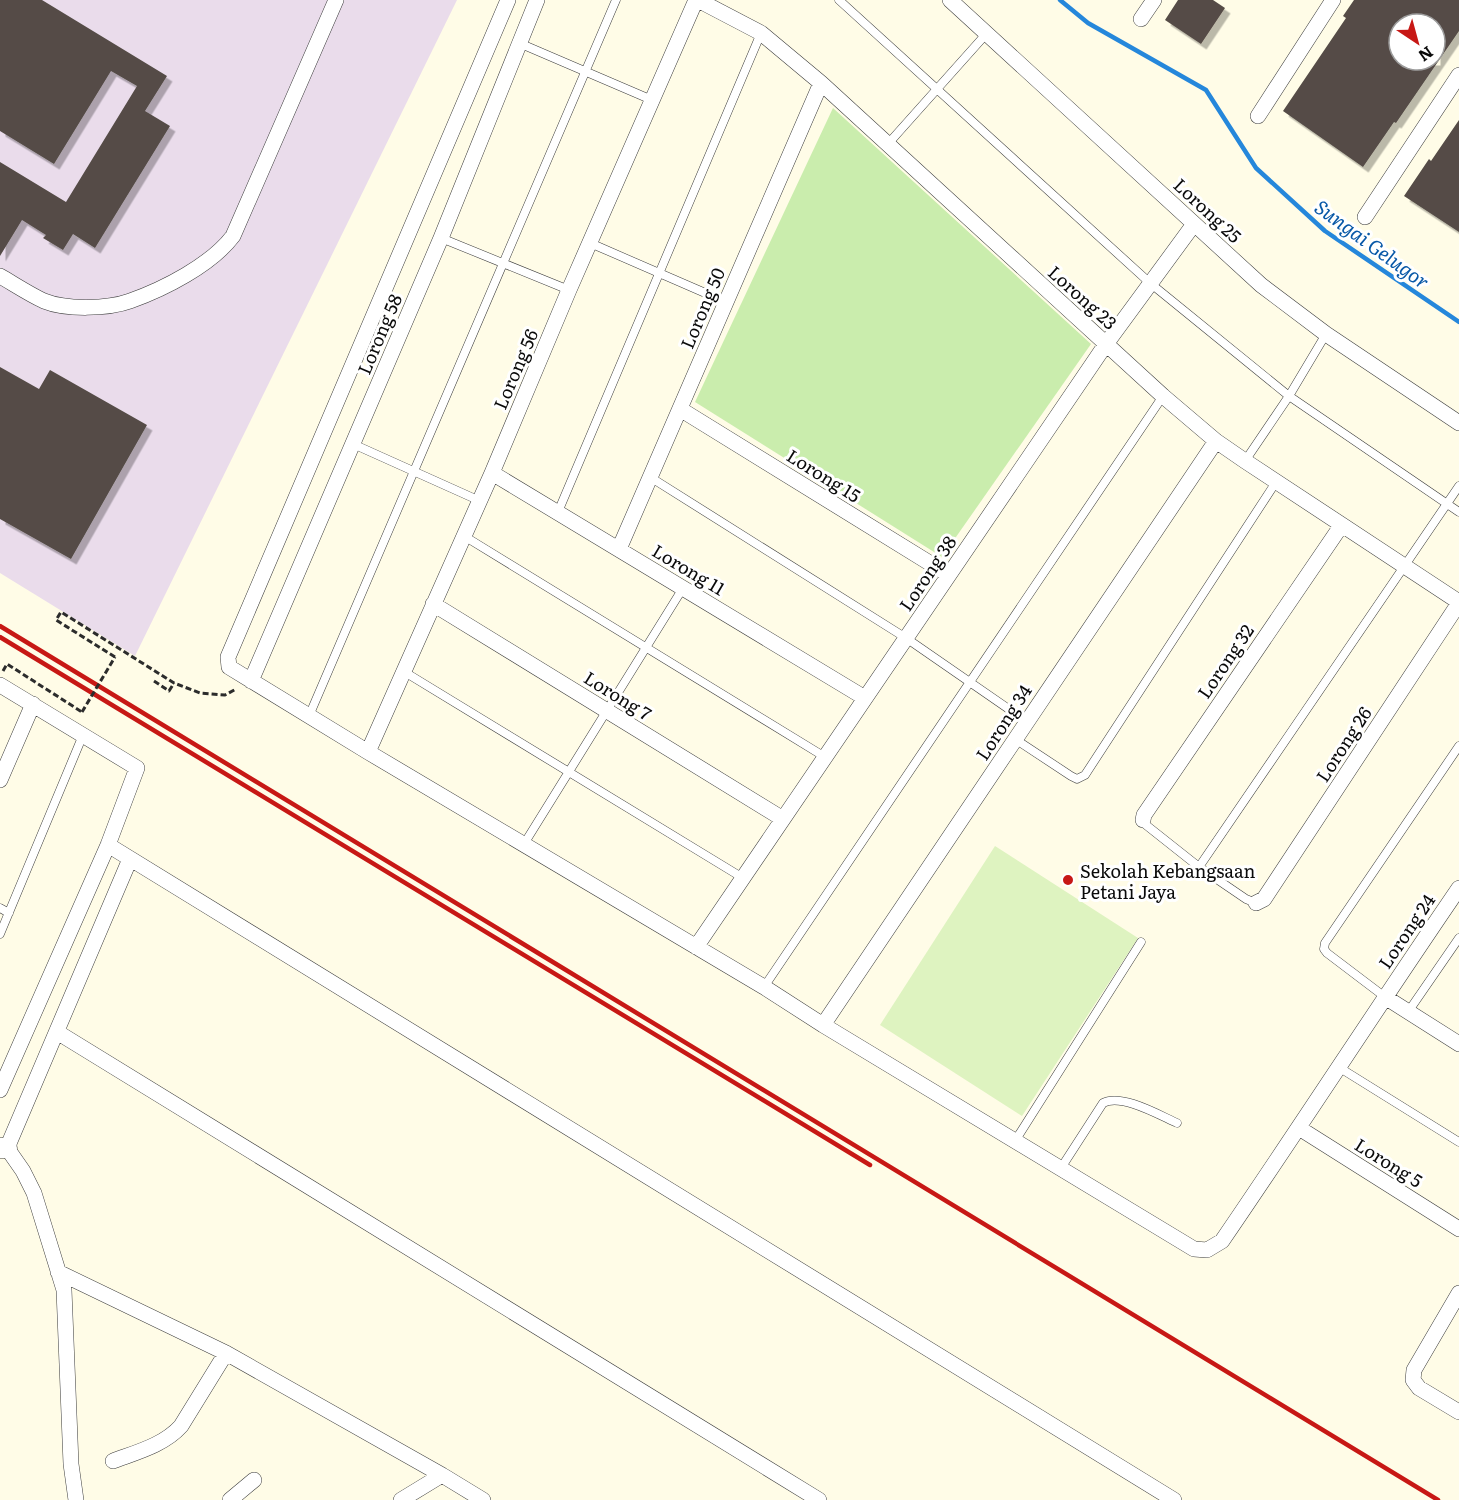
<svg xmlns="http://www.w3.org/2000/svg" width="1459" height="1500" font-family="Literata,serif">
	<defs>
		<filter id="shadow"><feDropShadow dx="5.5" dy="5.5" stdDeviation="0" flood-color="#0004"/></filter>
	</defs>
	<rect width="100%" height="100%" fill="#fffce7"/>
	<path fill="#eadceb" d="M 0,0 L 457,0 L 135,656 L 0,573 Z"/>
	<path fill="#caedad" d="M 833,108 L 1091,344 L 942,557 L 695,402 Z"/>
	<path fill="#def3c0" d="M 995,846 L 1138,938 L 1022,1116 L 880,1025 Z"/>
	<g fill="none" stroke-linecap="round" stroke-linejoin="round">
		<path stroke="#2587db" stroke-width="4.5" d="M 1060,0 L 1088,23 L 1206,90 L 1256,168 L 1325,231 L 1459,322"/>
	</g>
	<path fill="#544c46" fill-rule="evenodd" filter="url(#shadow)" d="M 0,0 L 42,0 L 167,76 L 145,111 L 170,126 L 95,248 L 73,234 L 63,250 L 43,238 L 46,235 L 22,220 L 0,256 L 0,162 L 66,202 L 137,86 L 111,71 L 54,164 L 0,131 Z
		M 1178,0 L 1213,0 L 1225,8 L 1201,44 L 1165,20 Z
		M 1354,0 L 1459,0 L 1459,31 L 1396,123 L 1394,122 L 1363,167 L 1283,111 L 1346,18 L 1343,16 ZM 1399,24 L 1435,24 L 1435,60 L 1399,60 Z
		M 1459,120 L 1459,232 L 1404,196 L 1429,159 L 1431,161 Z
		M 0,367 L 39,389 L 50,370 L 147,425 L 71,559 L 0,519 Z"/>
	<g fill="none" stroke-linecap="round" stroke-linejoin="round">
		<g stroke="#3d3d3d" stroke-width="9">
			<path id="service" d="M 839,0 L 1150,283 L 1289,396 L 1459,512
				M 519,43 L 652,100
				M 887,145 L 987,33
				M 441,238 L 569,290
				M 590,243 L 726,302
				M 353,444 L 480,501
				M 1245,461 L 1289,396 L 1326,334
				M 650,477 L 906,638 L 1026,721
				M 558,512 L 761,33
				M 464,536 L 825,757
				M 403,671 L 743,878
				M 309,716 L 616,0
				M 1015,739 L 1071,776 L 1077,779 L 1085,775 L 1276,482
				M 1143,820 L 1146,825 L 1199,867 L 1246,899 L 1256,903
				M 524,844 L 683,588
				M 1199,867 L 1459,486
				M 0,908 L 9,913
				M 0,934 L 83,735
				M 764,987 L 1163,396
				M 1385,997 L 1327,953 L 1324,949 L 1325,943 L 1459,746
				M 1408,1012 L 1459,938
				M 1340,1068 L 1459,1142
				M 1015,1141 L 1141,942
				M 1061,1168 L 1103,1103 C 1121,1093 1159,1115 1177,1123"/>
		</g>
		<g stroke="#3d3d3d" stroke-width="16">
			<path id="minor" d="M 508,0 L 228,657 L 229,667 L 368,752 L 764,987 L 823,1025 L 1194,1249 L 1207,1250 L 1222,1241 C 1302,1124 1379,1005 1459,888
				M 698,0 L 761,33 L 821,83 L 1163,396 L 1216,441 L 1245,461 L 1459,602
				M 950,0 L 1261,285 L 1326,334 L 1459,423
				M 1141,19 L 1154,0
				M 1258,116 L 1333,0
				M 1365,217 L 1459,75
				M 0,276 C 14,284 29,294 44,301 C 66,310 108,309 130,301 C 164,289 211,265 233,236 L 336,0
				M 680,409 L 949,575
				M 492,473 L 865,698
				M 619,549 L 821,83
				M 433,604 L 783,819
				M 251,681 L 441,238 L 537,0
				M 0,685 L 137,768 L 108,845 L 0,1090
				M 368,752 L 492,473 L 569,290 L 696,0
				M 0,780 L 33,704
				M 1143,820 L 1144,815 L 1341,526
				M 108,845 L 1174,1500
				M 1256,903 L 1264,899 L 1459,603
				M 696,947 L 1106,344 L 1194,224
				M 1385,997 L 1459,1044
				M 823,1025 L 1216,441
				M 57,1032 L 819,1500
				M 1299,1128 L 1459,1229
				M 58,1272 L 226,1353 L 442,1475 L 483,1500
				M 1459,1293 L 1414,1370 L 1413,1380 L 1419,1388 L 1459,1412
				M 113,1461 C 137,1452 164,1445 181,1426 L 226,1353
				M 76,1500 L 71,1464 L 64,1290 L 34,1193 L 23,1171 L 7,1148 L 130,859
				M 230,1500 L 254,1480
				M 401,1500 L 442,1475"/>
		</g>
		<g stroke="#3d3d3d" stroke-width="21">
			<path id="tertiary" d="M 0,1148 L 7,1148"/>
		</g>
		<path stroke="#2c2c2c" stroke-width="3" stroke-dasharray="6 3" stroke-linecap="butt" d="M 115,657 L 56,620 L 61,612 L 174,683 L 200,693 L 225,695 L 236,689
			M 3,671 L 7,664 L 82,712
			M 154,681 L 169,691 L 174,683"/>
		<use href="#service" stroke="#fff" stroke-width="8"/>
		<use href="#minor" stroke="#fff" stroke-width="15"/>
		<use href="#tertiary" stroke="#fff" stroke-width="20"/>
		<path stroke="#c71815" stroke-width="4.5" d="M 0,626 L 1438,1500
			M 0,637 L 870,1165"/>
		<path stroke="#2c2c2c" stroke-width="3" stroke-dasharray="6 3" stroke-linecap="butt" d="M 82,712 L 115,657"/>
	</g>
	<circle fill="#c71815" stroke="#fff" stroke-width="2" cx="1068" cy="880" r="6"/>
	<g text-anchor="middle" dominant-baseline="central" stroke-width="6" stroke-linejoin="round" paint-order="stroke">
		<g font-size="18" fill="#0a0a0a" stroke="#fff">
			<text transform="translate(1208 210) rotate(43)">Lorong 25</text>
			<text transform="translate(1083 297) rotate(42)">Lorong 23</text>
			<text transform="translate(702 308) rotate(-67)">Lorong 50</text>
			<text transform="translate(379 334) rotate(-67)">Lorong 58</text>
			<text transform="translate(515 369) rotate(-67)">Lorong 56</text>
			<text transform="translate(824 475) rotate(32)">Lorong 15</text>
			<text transform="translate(689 569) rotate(31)">Lorong 11</text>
			<text transform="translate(927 573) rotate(-56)">Lorong 38</text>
			<text transform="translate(1225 661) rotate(-56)">Lorong 32</text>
			<text transform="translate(618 695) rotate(32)">Lorong 7</text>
			<text transform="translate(1003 722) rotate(-57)">Lorong 34</text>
			<text transform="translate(1343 744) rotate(-57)">Lorong 26</text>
			<text transform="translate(1406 931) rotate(-56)">Lorong 24</text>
			<text transform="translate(1389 1162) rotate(32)">Lorong 5</text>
		</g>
		<g font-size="18" fill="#0a0a0a" stroke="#fff" text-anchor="start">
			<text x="1080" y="870">Sekolah Kebangsaan<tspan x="1080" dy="21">Petani Jaya</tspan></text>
		</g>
		<g font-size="20" font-style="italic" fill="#0858a7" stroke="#fff">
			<text transform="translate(1373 243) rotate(36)">Sungai Gelugor</text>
		</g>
	</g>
	<g transform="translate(1417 42) rotate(144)"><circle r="28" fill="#ffffff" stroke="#9d9d9d" stroke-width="1.5"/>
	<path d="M0-4.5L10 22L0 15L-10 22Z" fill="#c71815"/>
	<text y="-9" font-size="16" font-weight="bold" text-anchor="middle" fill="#0a0a0a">N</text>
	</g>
</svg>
